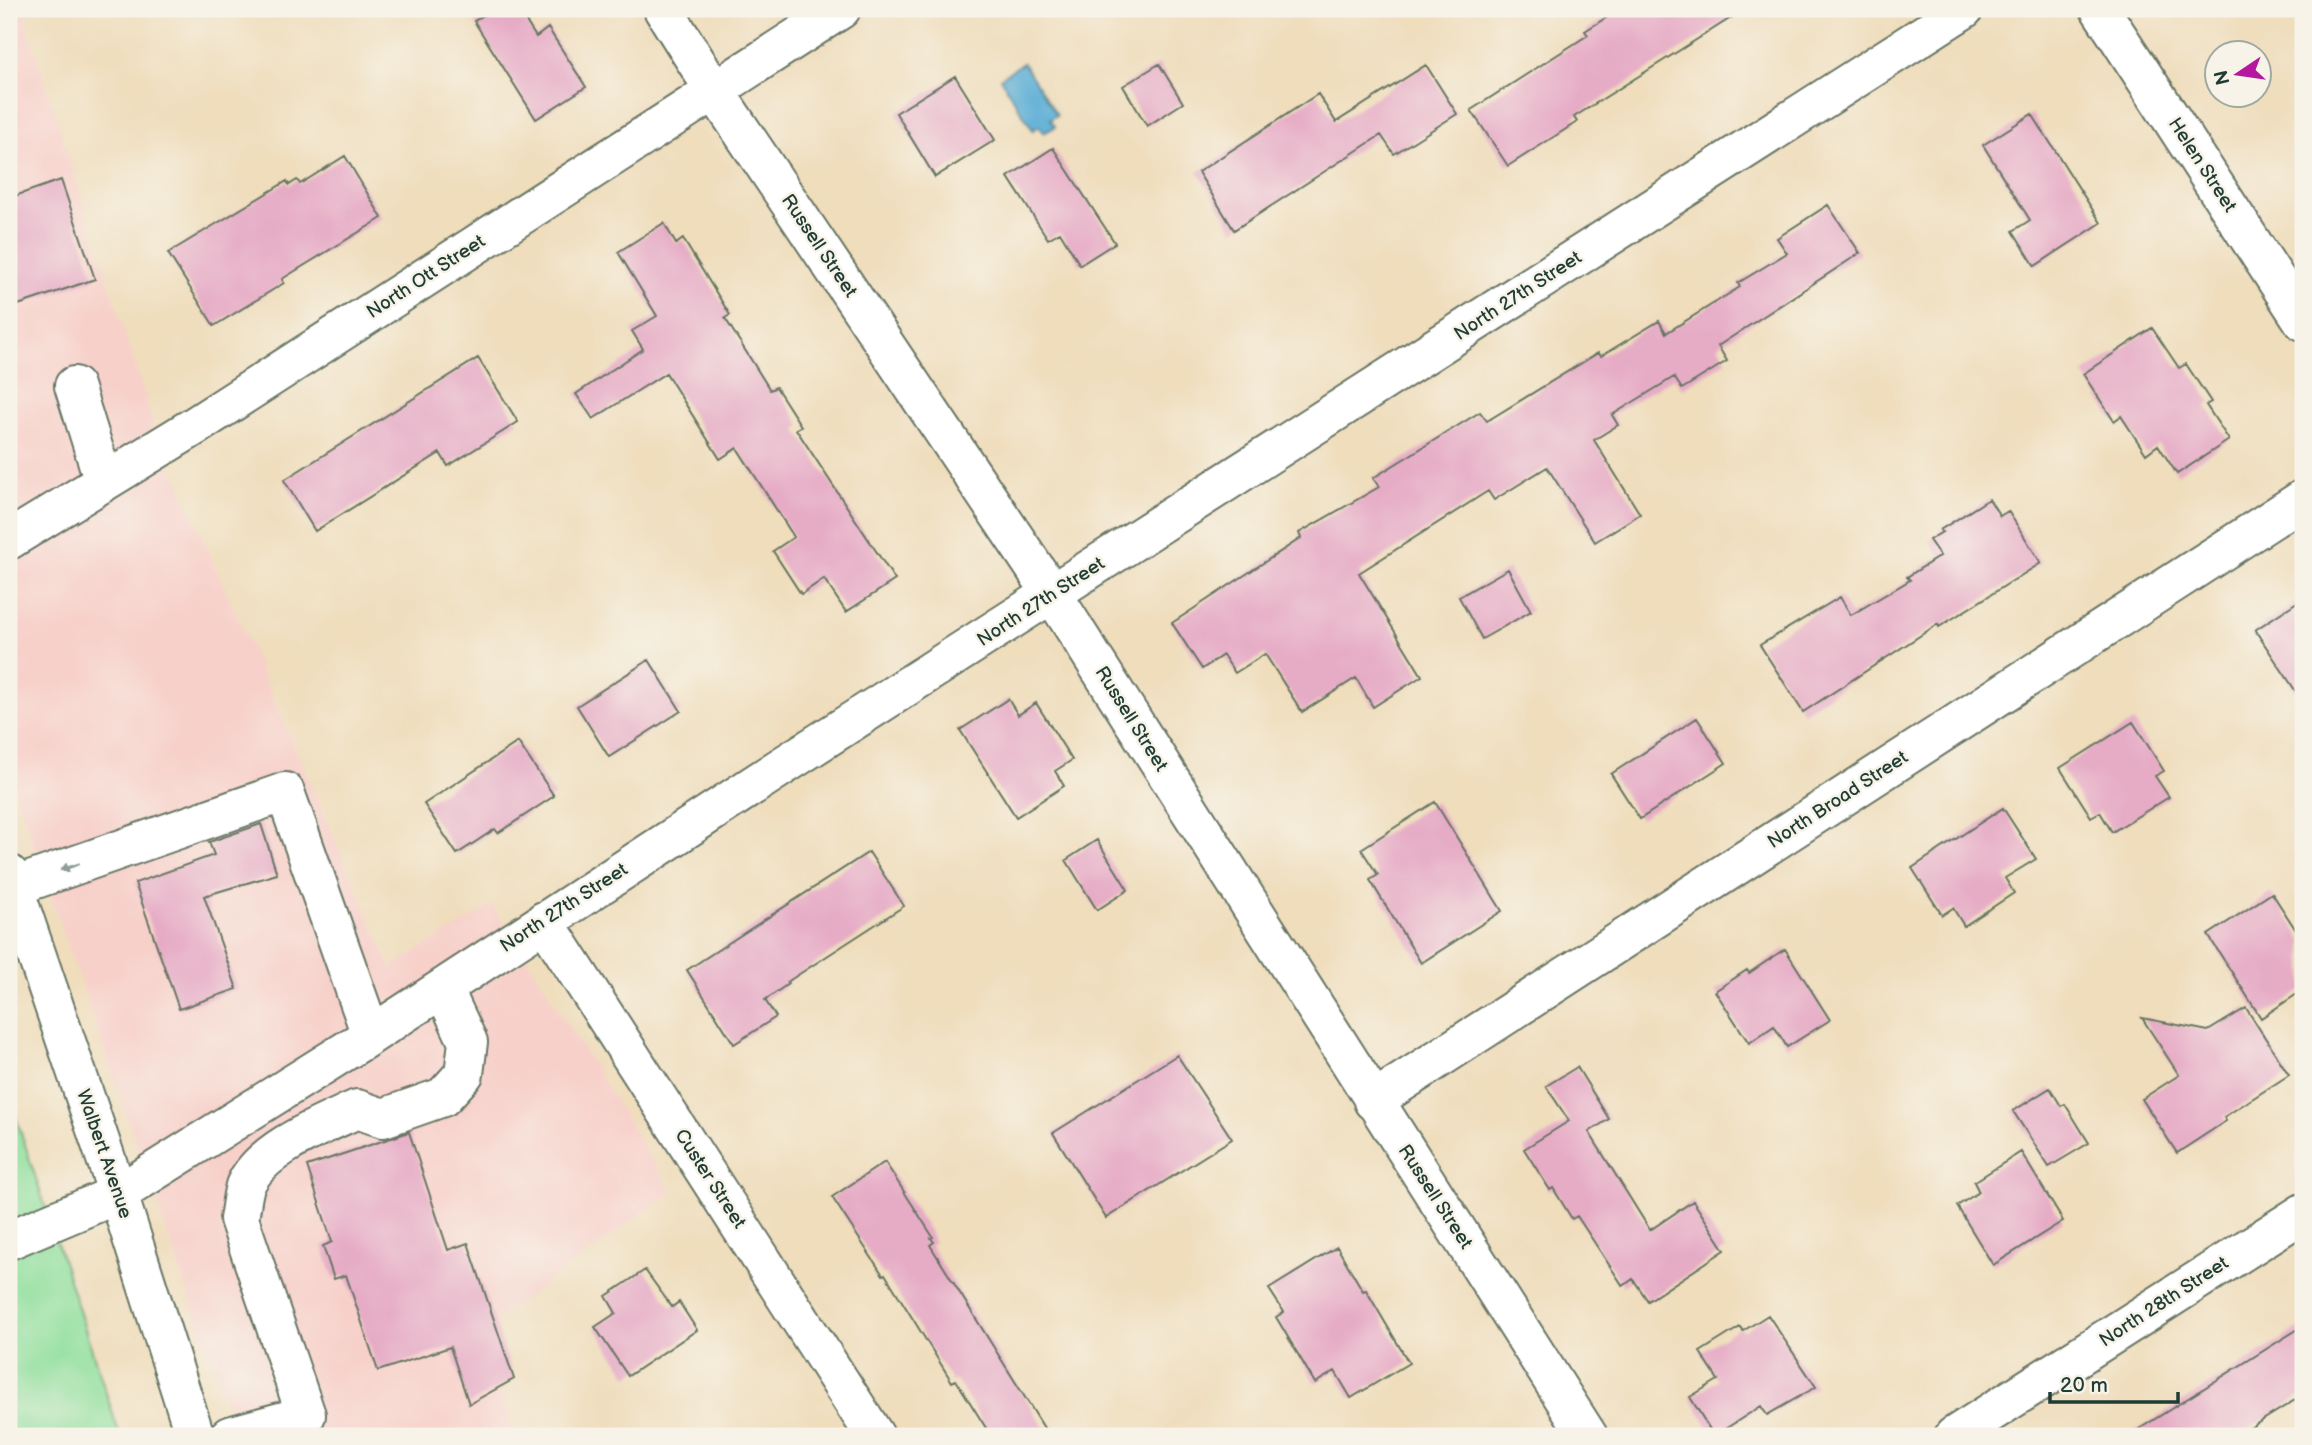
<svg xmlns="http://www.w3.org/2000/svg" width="2312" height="1445" font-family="'Balsamiq Sans',sans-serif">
	<rect width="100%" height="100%" fill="#f7f3e8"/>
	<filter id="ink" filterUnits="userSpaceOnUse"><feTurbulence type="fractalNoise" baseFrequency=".0143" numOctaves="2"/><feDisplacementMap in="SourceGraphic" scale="14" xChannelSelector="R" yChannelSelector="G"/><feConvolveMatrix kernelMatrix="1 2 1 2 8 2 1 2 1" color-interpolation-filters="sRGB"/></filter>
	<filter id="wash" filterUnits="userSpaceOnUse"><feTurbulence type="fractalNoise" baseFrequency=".00686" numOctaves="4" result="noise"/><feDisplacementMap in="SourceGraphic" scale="28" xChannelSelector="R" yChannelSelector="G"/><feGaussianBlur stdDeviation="1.57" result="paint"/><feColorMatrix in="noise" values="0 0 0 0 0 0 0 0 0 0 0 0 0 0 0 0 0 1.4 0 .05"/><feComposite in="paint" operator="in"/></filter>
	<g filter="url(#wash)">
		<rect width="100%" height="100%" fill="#efddbc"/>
		<path fill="#f7d0ca" d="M 9,9 L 22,9 L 155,429 L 391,967 L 493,905 L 672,1192 L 479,1332 L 516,1436 L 237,1436 L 9,774 Z"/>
		<path fill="#90df9e" stroke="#588e69" stroke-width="2" d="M 9,1096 L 120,1436 L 9,1436 Z"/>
		<path fill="#5aadd5" stroke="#3c7584" stroke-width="2" d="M 1023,63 L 1057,115 L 1050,119 L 1055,127 L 1044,133 L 1039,126 L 1033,130 L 1000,78 Z"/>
		<g id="blocks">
			<path fill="#e6acc6" d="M 494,9 L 518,9 L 536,37 L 548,28 L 586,87 L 536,119 L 474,21 Z
				M 1620,9 L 1745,9 L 1574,117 L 1577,122 L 1508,166 L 1471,110 L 1588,35 L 1585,31 Z
				M 1159,64 L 1183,103 L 1147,126 L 1123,86 Z
				M 1426,65 L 1457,114 L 1394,154 L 1381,135 L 1234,230 L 1198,172 L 1318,94 L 1336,122 Z
				M 955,76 L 995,140 L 935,177 L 896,113 Z
				M 2032,114 L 2101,223 L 2035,266 L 2013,231 L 2030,220 L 1983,145 Z
				M 1053,148 L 1115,243 L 1080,265 L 1060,232 L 1048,239 L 1008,177 Z
				M 345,156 L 382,218 L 282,279 L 284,283 L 214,326 L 168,253 L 287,181 L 289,185 L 297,180 L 300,184 Z
				M 61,180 L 95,279 L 9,308 L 9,198 Z
				M 1828,205 L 1860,253 L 1718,346 L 1727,361 L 1682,389 L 1674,377 L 1612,415 L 1618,425 L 1594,440 L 1640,514 L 1595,542 L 1547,467 L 1494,500 L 1488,491 L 1359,573 L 1422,676 L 1373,707 L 1356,678 L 1302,712 L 1265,654 L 1235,673 L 1223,655 L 1202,669 L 1172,623 L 1301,538 L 1299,533 L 1379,487 L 1373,478 L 1480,412 L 1487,421 L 1598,353 L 1601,356 L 1659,321 L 1666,333 L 1740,287 L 1738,283 L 1787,253 L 1777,238 Z
				M 664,223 L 676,244 L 683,239 L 730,315 L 725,318 L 770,390 L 776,387 L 801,426 L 796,429 L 895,580 L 846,612 L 824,579 L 801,594 L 773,551 L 794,537 L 737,448 L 720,459 L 666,373 L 593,419 L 576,394 L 643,349 L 632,331 L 657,316 L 618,252 Z
				M 2152,328 L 2179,368 L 2186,364 L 2211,402 L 2206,405 L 2229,440 L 2177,474 L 2158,445 L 2146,454 L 2121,416 L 2114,421 L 2083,374 Z
				M 478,358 L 518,422 L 448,466 L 440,453 L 315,531 L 284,480 Z
				M 1989,499 L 2000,516 L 2008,511 L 2041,563 L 1939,627 L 1938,624 L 1803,712 L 1760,645 L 1840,597 L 1851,615 L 1910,580 L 1907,577 L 1940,556 L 1929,540 L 1942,532 L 1940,530 Z
				M 1508,569 L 1531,611 L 1482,639 L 1459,597 Z
				M 2303,598 L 2303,702 L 2255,630 Z
				M 649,660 L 681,711 L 609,757 L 577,706 Z
				M 1008,699 L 1018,715 L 1036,703 L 1072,760 L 1055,771 L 1064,786 L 1016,817 L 960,730 Z
				M 1697,718 L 1726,763 L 1640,819 L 1611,774 Z
				M 2133,722 L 2164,771 L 2155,776 L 2169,797 L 2112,832 L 2100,812 L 2091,817 L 2060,768 Z
				M 518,742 L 554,796 L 498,833 L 495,829 L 457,854 L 424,804 Z
				M 1435,802 L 1502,911 L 1421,963 L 1370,880 L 1378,875 L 1361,849 Z
				M 2003,808 L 2036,859 L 2005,878 L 2014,893 L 1964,926 L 1953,908 L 1942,915 L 1912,868 Z
				M 261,824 L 277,874 L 204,896 L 237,989 L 179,1009 L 135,883 L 214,855 L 209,842 Z
				M 1097,840 L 1128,890 L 1097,910 L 1066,860 Z
				M 869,852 L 904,906 L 787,982 L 788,984 L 765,1000 L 776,1017 L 734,1044 L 687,970 Z
				M 2272,893 L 2303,941 L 2303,990 L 2261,1018 L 2208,935 Z
				M 1785,949 L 1830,1020 L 1787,1047 L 1774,1026 L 1749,1043 L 1715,991 L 1747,970 L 1749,973 Z
				M 2246,1008 L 2289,1075 L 2224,1117 L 2226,1121 L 2177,1153 L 2142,1099 L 2179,1075 L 2142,1018 L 2208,1031 Z
				M 1177,1055 L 1232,1139 L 1106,1218 L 1053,1133 Z
				M 1577,1067 L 1609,1119 L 1589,1132 L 1650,1230 L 1693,1201 L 1725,1250 L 1648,1301 L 1633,1279 L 1623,1286 L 1577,1216 L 1572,1219 L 1553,1188 L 1550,1190 L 1524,1149 L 1569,1121 L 1546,1086 Z
				M 2050,1088 L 2061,1106 L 2065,1104 L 2089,1143 L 2049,1167 L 2013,1111 Z
				M 409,1132 L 448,1250 L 468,1243 L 514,1379 L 469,1404 L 450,1347 L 378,1371 L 346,1275 L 334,1279 L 323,1246 L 332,1242 L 307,1166 Z
				M 2021,1152 L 2063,1221 L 1993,1265 L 1957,1206 L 1979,1192 L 1974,1182 Z
				M 885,1162 L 933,1237 L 931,1238 L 934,1242 L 930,1245 L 1049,1436 L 991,1436 L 956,1380 L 952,1382 L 885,1274 L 883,1275 L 832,1197 Z
				M 1337,1247 L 1363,1291 L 1366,1290 L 1409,1363 L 1351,1398 L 1335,1371 L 1315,1383 L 1276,1317 L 1284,1312 L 1269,1289 Z
				M 645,1270 L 672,1307 L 679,1302 L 697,1330 L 628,1376 L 595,1327 L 616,1313 L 606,1296 Z
				M 1768,1315 L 1816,1387 L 1767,1415 L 1761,1406 L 1714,1436 L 1690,1397 L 1718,1380 L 1700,1352 L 1740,1327 L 1743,1331 Z
				M 2303,1326 L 2303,1395 L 2237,1436 L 2128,1436 Z"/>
		</g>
	</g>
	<g filter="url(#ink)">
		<use href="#blocks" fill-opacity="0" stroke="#687564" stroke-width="2"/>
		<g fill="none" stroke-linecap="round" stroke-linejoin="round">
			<g stroke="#687564" stroke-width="42">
				<path id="minor" d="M 663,9 L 714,90 L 1053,595 L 1588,1436
					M 2100,9 L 2303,321
					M 74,386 L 104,482
					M 9,540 L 195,426 L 841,9
					M 13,887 L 285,792 L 371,1035
					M 544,921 L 875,1436
					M 1373,1101 L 2303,499
					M 9,1240 L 118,1194 L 371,1035 L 778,769 L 1964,9
					M 229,1436 L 306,1415 L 239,1219 C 241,1209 242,1196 245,1186 C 260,1149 323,1125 357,1109 L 383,1118 L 443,1097 L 464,1074 L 468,1042 L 443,988
					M 1954,1436 L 2303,1213"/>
			</g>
			<g stroke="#687564" stroke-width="42">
				<path id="major" d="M 9,874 L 118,1194 L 195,1436"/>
			</g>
			<use href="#minor" stroke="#fff" stroke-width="38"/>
			<use href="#major" stroke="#fff" stroke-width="38"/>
		</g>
		<defs><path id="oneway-solid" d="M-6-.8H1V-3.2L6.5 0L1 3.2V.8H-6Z" transform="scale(1.75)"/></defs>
		<use fill="#8f9e9a" href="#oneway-solid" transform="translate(70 867) rotate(161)"/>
	</g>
	<g text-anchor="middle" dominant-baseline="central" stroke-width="5" stroke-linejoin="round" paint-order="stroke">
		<g font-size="19" fill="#1f3d34" stroke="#f7f3e8">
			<text transform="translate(2202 165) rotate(57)">Helen Street</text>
			<text transform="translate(819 246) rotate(56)">Russell Street</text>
			<text transform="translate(426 277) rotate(-33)">North Ott Street</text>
			<text transform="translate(1518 296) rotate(-33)">North 27th Street</text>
			<text transform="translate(1041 602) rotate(-33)">North 27th Street</text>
			<text transform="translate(1131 719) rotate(58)">Russell Street</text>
			<text transform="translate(1838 800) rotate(-33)">North Broad Street</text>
			<text transform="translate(564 908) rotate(-33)">North 27th Street</text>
			<text transform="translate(104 1154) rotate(71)">Walbert Avenue</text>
			<text transform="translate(710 1179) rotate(57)">Custer Street</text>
			<text transform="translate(1435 1197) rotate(57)">Russell Street</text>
			<text transform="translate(2164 1302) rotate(-33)">North 28th Street</text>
		</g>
	</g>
	<rect width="2312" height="1445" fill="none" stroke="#f7f3e8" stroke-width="35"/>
	<g transform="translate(2238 74) rotate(257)"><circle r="33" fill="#f7f3e8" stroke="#a1aaa0" stroke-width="2"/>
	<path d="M0-5L12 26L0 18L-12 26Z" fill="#b5179e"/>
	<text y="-10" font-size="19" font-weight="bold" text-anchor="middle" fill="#1f3d34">N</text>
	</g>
	<path d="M2050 1392v10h128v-10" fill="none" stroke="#1f3d34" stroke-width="3.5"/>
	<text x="2060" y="1392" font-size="21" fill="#1f3d34" stroke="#f7f3e8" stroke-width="5" paint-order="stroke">20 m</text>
</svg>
